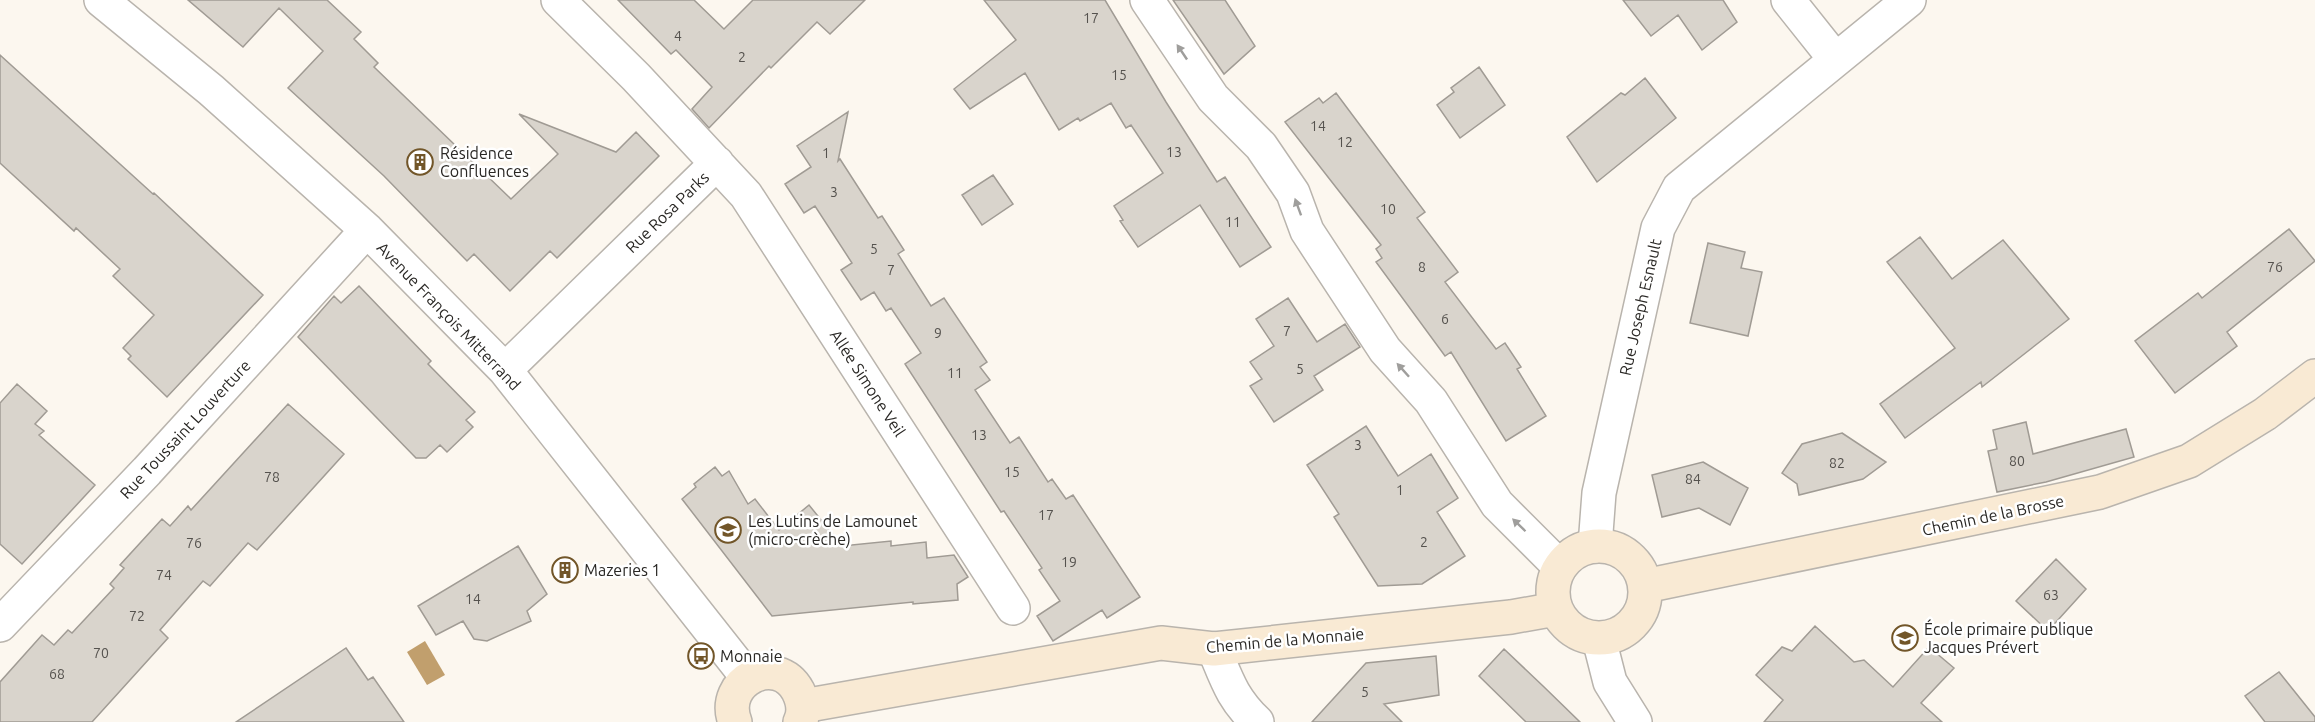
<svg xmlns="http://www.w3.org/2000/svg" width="2315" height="722" font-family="Ubuntu,sans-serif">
	<rect width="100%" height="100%" fill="#fcf7ef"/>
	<path fill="#c19f6d" d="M 425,641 L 445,675 L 427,685 L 407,652 Z"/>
	<path fill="#d9d4cc" stroke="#a09b94" stroke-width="1.5" d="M 188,0 L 327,0 L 361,32 L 354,39 L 378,63 L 374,67 L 511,199 L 558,154 L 519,114 L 616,152 L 636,132 L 659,156 L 557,258 L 550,251 L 510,291 L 474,254 L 467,261 L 384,176 L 288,88 L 323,51 L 279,8 L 243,47 Z
		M 618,0 L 694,0 L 724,29 L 753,0 L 865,0 L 830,34 L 817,22 L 771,68 L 769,66 L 709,128 L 692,109 L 712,87 L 676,50 L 671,54 Z
		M 984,0 L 1105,0 L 1166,102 L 1217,182 L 1225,177 L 1271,247 L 1240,267 L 1200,205 L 1138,247 L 1120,221 L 1123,220 L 1114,206 L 1163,173 L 1131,125 L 1126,128 L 1111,103 L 1080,121 L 1078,118 L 1059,130 L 1025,73 L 970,109 L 954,89 L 1016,40 Z
		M 1173,0 L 1225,0 L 1255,46 L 1224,74 Z
		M 1623,0 L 1723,0 L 1737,22 L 1702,50 L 1678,15 L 1651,36 Z
		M 0,55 L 153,194 L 154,193 L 263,295 L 167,397 L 128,359 L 131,356 L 123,348 L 154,315 L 113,276 L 120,269 L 76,228 L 74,231 L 0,163 Z
		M 1479,67 L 1505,105 L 1460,138 L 1437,105 L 1454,92 L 1451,88 Z
		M 1645,78 L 1676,118 L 1597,182 L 1567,137 L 1621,93 L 1625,95 Z
		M 1336,93 L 1425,212 L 1417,218 L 1458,272 L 1445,282 L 1496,349 L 1505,343 L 1521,367 L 1517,369 L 1546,416 L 1506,441 L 1451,352 L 1445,356 L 1376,262 L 1382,258 L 1376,249 L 1381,245 L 1285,122 L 1319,98 L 1323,103 Z
		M 848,112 L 838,161 L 840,159 L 878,218 L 882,216 L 904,250 L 898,254 L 931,306 L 944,298 L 987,362 L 980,367 L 990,380 L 975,390 L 1010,443 L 1019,437 L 1048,482 L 1052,479 L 1066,499 L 1073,495 L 1140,597 L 1107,618 L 1102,610 L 1053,641 L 1037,616 L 1060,601 L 1039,570 L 1042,568 L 1004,511 L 1001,512 L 905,364 L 921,353 L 891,308 L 886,311 L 874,292 L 861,300 L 841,270 L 852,263 L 815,206 L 804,213 L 785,184 L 811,167 L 797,146 Z
		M 993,175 L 1013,204 L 982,225 L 962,195 Z
		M 2289,229 L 2315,261 L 2227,332 L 2237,346 L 2175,393 L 2135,341 L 2198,293 L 2202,298 Z
		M 1920,237 L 1952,279 L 2003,240 L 2069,319 L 1982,387 L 1981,382 L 1905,438 L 1880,404 L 1955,348 L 1887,262 Z
		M 1708,243 L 1745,252 L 1741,268 L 1762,272 L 1748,336 L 1690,323 Z
		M 359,286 L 431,361 L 428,364 L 475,412 L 466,420 L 473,427 L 447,452 L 440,445 L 426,458 L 416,458 L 298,337 L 334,296 L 341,303 Z
		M 1288,298 L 1317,342 L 1345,324 L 1360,347 L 1314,376 L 1323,390 L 1274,422 L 1250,386 L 1262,379 L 1250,362 L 1274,346 L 1256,319 Z
		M 17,384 L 47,411 L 35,424 L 44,431 L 39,435 L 95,485 L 22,564 L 0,544 L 0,403 Z
		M 288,404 L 344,454 L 257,550 L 248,543 L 210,586 L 203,581 L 160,630 L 168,638 L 92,722 L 0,722 L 0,682 L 42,635 L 54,645 L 68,630 L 72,633 L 114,588 L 110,584 L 124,568 L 120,565 L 162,519 L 170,526 L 188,506 L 191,510 Z
		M 2026,422 L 2033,454 L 2126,429 L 2134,457 L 2046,482 L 1997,492 L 1988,451 L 1997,449 L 1993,430 Z
		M 1366,426 L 1398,476 L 1431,454 L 1458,498 L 1437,512 L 1465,556 L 1422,584 L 1378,586 L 1334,517 L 1339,514 L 1307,465 Z
		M 1842,433 L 1886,462 L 1863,479 L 1799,495 L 1797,484 L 1782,473 L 1802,444 Z
		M 1703,462 L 1748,488 L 1730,525 L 1699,508 L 1662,517 L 1652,475 Z
		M 715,467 L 722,476 L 729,471 L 748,504 L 755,499 L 779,530 L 809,505 L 842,546 L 891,541 L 891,546 L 926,542 L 927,558 L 954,555 L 968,577 L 957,584 L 958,600 L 913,604 L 913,602 L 772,616 L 682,499 L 696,487 L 694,484 Z
		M 518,546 L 547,594 L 527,611 L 531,621 L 487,641 L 474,639 L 463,621 L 436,635 L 418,606 Z
		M 2056,559 L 2086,589 L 2048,631 L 2016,601 Z
		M 1815,626 L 1854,662 L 1864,660 L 1893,687 L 1929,647 L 1954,668 L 1921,703 L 1942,722 L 1764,722 L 1783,700 L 1756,675 L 1782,647 L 1792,651 Z
		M 346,648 L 368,680 L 373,677 L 404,722 L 236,722 Z
		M 1504,649 L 1543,686 L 1580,722 L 1526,722 L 1479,676 Z
		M 1436,656 L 1439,695 L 1384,704 L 1402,722 L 1312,722 L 1366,663 Z
		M 2279,672 L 2315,717 L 2315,722 L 2265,722 L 2245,696 Z"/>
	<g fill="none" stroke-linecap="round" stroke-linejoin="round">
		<g stroke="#b9b4ad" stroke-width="36">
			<path id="street" d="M 101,0 L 211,90 L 367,230 L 505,370 L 748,678
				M 558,0 L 636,77 L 746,195 L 1013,608
				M 1147,0 L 1213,98 L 1261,146 L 1293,193 L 1307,231 L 1385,350 L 1431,401 L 1497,504 L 1560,567
				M 1788,0 L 1835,59
				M 505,370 L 717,163
				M 1595,546 L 1599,493 L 1658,228 L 1679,188 L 1909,0
				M 0,625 L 147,471 L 367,230
				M 1599,639 L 1610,682 L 1635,722
				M 1214,649 C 1227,680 1232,698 1257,722"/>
		</g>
		<g stroke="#b9b4ad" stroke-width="36">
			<path id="secondary" d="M1553 592a46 46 0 1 1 92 0a46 46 0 1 1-92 0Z
				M 1645,586 L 2100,492 L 2189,461 L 2265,414 L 2315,376
				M 803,706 L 1161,643 L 1214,649 L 1511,617 L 1556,609
				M 735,722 C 719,681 777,652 798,691 C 803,701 805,712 800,722"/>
		</g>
		<use href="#street" stroke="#fff" stroke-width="33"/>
		<use href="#secondary" stroke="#f9ead4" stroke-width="33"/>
	</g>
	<defs><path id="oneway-solid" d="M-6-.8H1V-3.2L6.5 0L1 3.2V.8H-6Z" transform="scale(1.5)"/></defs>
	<g fill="#9f9e9c">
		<use href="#oneway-solid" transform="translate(1182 52) rotate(-124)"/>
		<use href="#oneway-solid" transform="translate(1298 207) rotate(-110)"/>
		<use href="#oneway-solid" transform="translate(1403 370) rotate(-132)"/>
		<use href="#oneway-solid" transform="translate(1519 525) rotate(-136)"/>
	</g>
	<defs>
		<g id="building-ring" transform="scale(1.35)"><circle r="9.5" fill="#fff" stroke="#725629" stroke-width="1.5"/><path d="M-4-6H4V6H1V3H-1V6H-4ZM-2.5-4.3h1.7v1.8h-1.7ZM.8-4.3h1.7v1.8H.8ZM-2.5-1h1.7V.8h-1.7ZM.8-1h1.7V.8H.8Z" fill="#725629"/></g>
		<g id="school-ring" transform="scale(1.35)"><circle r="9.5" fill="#fff" stroke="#725629" stroke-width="1.5"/><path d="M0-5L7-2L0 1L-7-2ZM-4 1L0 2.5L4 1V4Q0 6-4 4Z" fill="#725629"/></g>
		<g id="bus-ring" transform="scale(1.35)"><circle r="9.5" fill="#fff" stroke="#725629" stroke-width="1.5"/><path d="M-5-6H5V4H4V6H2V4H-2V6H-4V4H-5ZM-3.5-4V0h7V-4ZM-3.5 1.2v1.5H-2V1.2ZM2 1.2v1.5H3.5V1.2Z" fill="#725629"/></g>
	</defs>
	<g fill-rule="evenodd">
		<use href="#building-ring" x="420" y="162"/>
		<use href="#school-ring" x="728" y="530"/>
		<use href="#building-ring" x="565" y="570"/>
		<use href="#school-ring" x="1905" y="638"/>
		<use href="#bus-ring" x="701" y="656"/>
	</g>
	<g text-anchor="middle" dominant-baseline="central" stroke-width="5" stroke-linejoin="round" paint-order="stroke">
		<g font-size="14" fill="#55524e">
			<text x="1091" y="18">17</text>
			<text x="678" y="36">4</text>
			<text x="742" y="57">2</text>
			<text x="1119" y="75">15</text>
			<text x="1318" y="126">14</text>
			<text x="1345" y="142">12</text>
			<text x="1174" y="152">13</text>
			<text x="826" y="153">1</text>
			<text x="834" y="192">3</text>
			<text x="1388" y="209">10</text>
			<text x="1233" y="222">11</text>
			<text x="874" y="249">5</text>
			<text x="1422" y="267">8</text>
			<text x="2275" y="267">76</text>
			<text x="891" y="270">7</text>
			<text x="1445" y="319">6</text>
			<text x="1287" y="331">7</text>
			<text x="938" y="333">9</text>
			<text x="1300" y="369">5</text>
			<text x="955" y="373">11</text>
			<text x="979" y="435">13</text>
			<text x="1358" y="445">3</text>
			<text x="2017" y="461">80</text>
			<text x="1837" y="463">82</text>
			<text x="1012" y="472">15</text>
			<text x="272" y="477">78</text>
			<text x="1693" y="479">84</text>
			<text x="1400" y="490">1</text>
			<text x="1046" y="515">17</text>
			<text x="1424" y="542">2</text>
			<text x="194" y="543">76</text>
			<text x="1069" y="562">19</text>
			<text x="164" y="575">74</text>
			<text x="2051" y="595">63</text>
			<text x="473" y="599">14</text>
			<text x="137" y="616">72</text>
			<text x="101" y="653">70</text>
			<text x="57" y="674">68</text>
			<text x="1365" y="692">5</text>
		</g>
		<g font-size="16" fill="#292724" stroke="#fff" text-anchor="start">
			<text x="440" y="153">Résidence<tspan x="440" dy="18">Confluences</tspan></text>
			<text x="748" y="521">Les Lutins de Lamounet<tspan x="748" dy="18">(micro-crèche)</tspan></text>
			<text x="584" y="570">Mazeries 1</text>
			<text x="1924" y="629">École primaire publique<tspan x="1924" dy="18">Jacques Prévert</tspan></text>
			<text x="720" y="656">Monnaie</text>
		</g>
		<g font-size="16" fill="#292724" stroke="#fff">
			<text transform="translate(667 212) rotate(-44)">Rue Rosa Parks</text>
			<text transform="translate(1640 307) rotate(-77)">Rue Joseph Esnault</text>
			<text transform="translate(449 316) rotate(46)">Avenue François Mitterrand</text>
			<text transform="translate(868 383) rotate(57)">Allée Simone Veil</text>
			<text transform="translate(185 429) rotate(-47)">Rue Toussaint Louverture</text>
			<text transform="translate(1993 515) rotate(-12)">Chemin de la Brosse</text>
			<text transform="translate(1285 640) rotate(-5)">Chemin de la Monnaie</text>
		</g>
	</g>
</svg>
